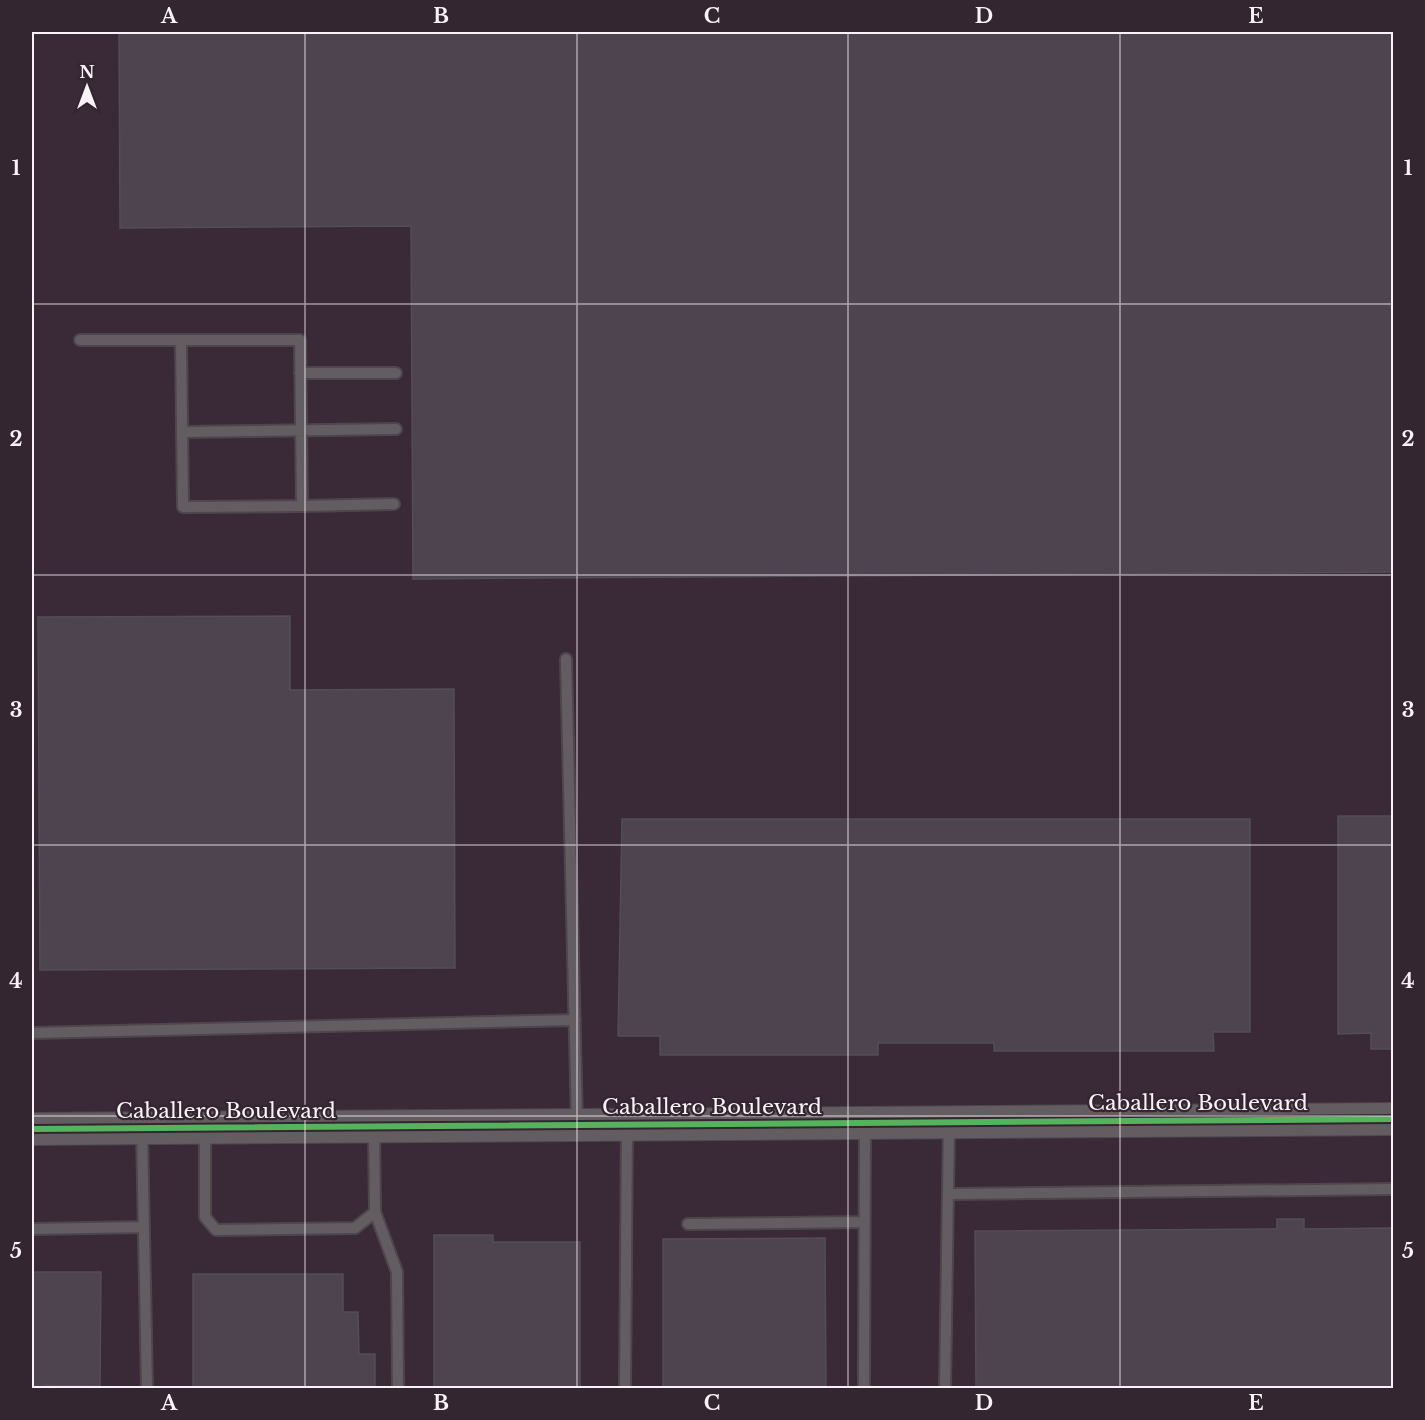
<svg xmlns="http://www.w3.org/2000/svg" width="1425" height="1420" font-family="'Libre Baskerville',serif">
	<rect width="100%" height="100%" fill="#30292f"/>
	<path fill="#3a2936" d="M 32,32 L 1393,32 L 1393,1388 L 32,1388 Z"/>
	<path fill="#4d4450" stroke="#534e54" stroke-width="1.5" d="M 119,32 L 1394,32 L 1394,572 L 413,579 L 411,226 L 120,228 Z
		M 290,616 L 290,690 L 454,689 L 455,968 L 40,970 L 38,617 Z
		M 1338,816 L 1394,816 L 1394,1049 L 1371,1049 L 1371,1033 L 1338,1034 Z
		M 622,819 L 1250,819 L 1250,1032 L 1213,1032 L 1214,1051 L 994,1051 L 994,1043 L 878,1043 L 878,1055 L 660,1055 L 660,1036 L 618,1036 Z
		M 1277,1219 L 1304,1219 L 1304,1229 L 1394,1228 L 1394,1388 L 976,1388 L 975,1231 L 1277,1229 Z
		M 434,1235 L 493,1235 L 493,1242 L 580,1242 L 580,1388 L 434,1388 Z
		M 825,1238 L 826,1388 L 663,1388 L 663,1239 Z
		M 32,1272 L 101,1272 L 100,1386 L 44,1385 L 44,1388 L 32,1388 Z
		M 193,1274 L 343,1274 L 343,1312 L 358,1312 L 359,1354 L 375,1354 L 375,1388 L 193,1388 Z"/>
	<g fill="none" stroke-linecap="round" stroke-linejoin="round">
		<g stroke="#4d474c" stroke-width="14">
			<path id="lane" d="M 80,340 L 300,340 L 302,506 L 394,504
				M 181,341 L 183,507 L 302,506
				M 300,373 L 396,373
				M 182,432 L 396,429
				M 566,659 L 577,1123
				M 32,1033 L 575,1020
				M 374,1129 L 375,1212 L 397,1272 L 398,1388
				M 205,1130 L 205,1217 L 216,1230 L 355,1228 L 375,1212
				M 142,1131 L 147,1388
				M 949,1194 L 1394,1189
				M 688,1224 L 863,1222
				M 32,1229 L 144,1227
				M 625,1388 L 627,1127
				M 864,1388 L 865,1125
				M 945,1388 L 949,1125"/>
		</g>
		<g stroke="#4d474c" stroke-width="34">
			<path id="secondary" d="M 32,1129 L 1394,1119"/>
		</g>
		<use href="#lane" stroke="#635d61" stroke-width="10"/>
		<use href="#secondary" stroke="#635d61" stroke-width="32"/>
		<g stroke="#332630" stroke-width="10">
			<path id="cycleway" d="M 32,1129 L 1394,1119"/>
		</g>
		<use href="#cycleway" stroke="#56b35d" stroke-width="6"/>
	</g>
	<path fill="none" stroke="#fbf2f8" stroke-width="1.5" stroke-opacity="0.55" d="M 305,32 L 305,1388M 577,32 L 577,1388M 848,32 L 848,1388M 1120,32 L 1120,1388M 32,304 L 1394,304M 32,575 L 1394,575M 32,845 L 1394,845M 32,1116 L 1394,1116"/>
	<g text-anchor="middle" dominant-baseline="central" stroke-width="4.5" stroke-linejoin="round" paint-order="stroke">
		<g font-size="21" fill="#fbf2f8" stroke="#332630">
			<text x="1198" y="1103">Caballero Boulevard</text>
			<text x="712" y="1107">Caballero Boulevard</text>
			<text x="226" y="1111">Caballero Boulevard</text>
		</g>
	</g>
	<rect width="1425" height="1420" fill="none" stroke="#332630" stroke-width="66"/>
	<g transform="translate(87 87)" stroke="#332630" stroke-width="4.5" paint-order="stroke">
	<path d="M0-4.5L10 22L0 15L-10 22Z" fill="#fbf2f8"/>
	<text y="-9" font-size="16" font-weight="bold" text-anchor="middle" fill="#fbf2f8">N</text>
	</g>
	<rect x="33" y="33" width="1359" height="1354" fill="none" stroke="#fbf2f8" stroke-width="2"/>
	<g font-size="20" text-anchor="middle" font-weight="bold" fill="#fbf2f8">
		<text x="169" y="23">A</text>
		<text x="441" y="23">B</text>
		<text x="712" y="23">C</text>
		<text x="984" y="23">D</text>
		<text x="1256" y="23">E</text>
		<text x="16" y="175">1</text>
		<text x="1408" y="175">1</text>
		<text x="16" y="446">2</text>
		<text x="1408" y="446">2</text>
		<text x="16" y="717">3</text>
		<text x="1408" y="717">3</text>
		<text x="16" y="988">4</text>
		<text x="1408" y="988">4</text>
		<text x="16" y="1258">5</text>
		<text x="1408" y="1258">5</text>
		<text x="169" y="1410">A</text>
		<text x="441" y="1410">B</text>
		<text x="712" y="1410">C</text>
		<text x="984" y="1410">D</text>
		<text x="1256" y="1410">E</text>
	</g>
</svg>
